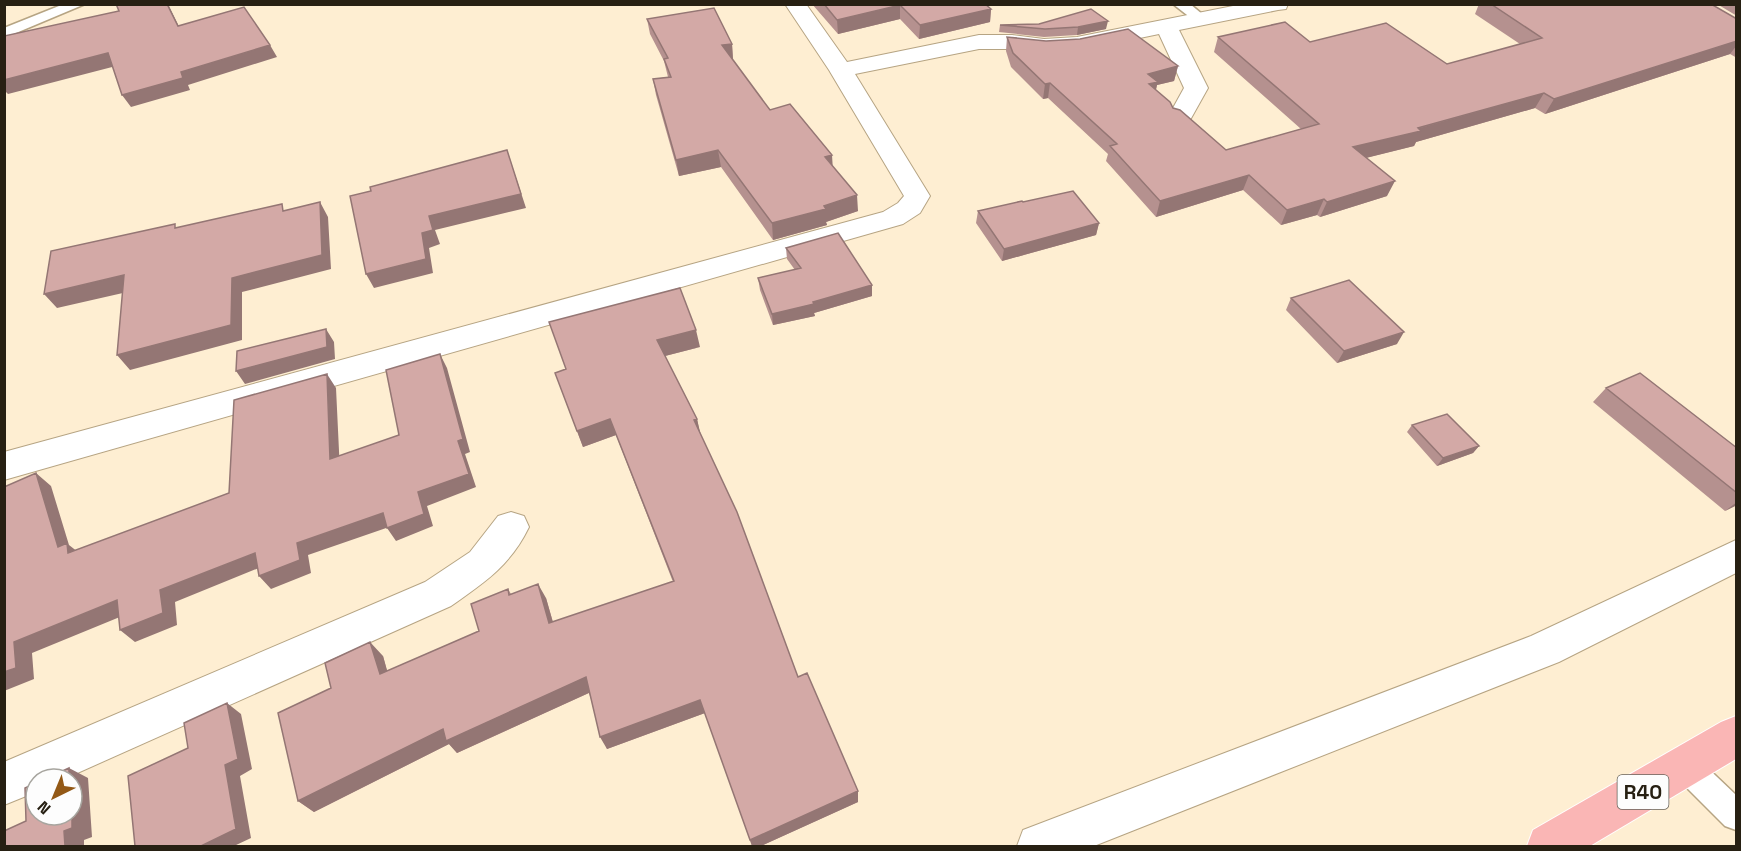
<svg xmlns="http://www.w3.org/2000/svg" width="1741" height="851" font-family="'Space Grotesk',sans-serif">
	<rect width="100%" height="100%" fill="#feeed2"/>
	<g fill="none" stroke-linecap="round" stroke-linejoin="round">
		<g stroke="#b6a483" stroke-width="3">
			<path id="service" d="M 64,4 L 85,4 L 4,38 L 4,28 Z
				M 1173,4 L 1190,4 L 1208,19 L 1201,23 L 1196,22 Z
				M 1686,753 L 1696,757 L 1736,795 L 1736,830 L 1725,826 L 1676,777 L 1672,767 L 1676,757 Z"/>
		</g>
		<g stroke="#b6a483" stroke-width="2">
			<path id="minor" d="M 785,4 L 806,4 L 847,62 L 979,35 L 1012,35 L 1044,39 L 1077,37 L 1243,4 L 1288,4 L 1286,9 L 1278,10 L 1179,30 L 1208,88 L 1189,122 L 1180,124 L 1171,122 L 1168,117 L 1184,88 L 1159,34 L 1077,51 L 1044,53 L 1012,49 L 979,49 L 855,74 L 930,196 L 920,213 L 903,224 L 4,480 L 4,452 L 883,212 L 898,203 L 904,196 L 829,70 Z
				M 511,512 L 524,516 L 529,527 C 510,566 485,582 451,606 L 64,779 L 36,779 L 36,792 L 4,805 L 4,762 L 425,582 L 470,552 L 498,516 Z
				M 1736,540 L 1736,573 L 1559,662 L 1094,846 L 1017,846 L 1023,830 L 1531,636 Z"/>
		</g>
		<g stroke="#fff" stroke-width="2">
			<path id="primary" d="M 1736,716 L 1736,759 L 1590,846 L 1527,846 L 1533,830 L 1721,722 Z"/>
		</g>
		<use href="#service" fill="#fff" fill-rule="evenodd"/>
		<use href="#minor" fill="#fff" fill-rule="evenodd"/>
		<use href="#primary" fill="#fab6b5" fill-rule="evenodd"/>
	</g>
	<path fill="#b5918f" d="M 812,4 L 985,4 L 991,9 L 990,22 L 919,39 L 900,19 L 838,34 Z
		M 1479,4 L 1711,4 L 1737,19 L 1737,58 L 1730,54 L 1545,114 L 1535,108 L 1416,142 L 1414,146 L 1365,158 L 1387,196 L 1320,217 L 1317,215 L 1281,225 L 1243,190 L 1156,217 L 1106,161 L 1108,154 L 1048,98 L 1043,99 L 1011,67 L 1006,51 L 1007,37 L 1178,66 L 1174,81 L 1157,85 L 1156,90 L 1173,108 L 1226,150 L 1301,129 L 1214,52 L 1218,37 L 1310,42 L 1447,64 L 1520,44 L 1475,14 Z
		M 1717,4 L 1737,4 L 1737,16 Z
		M 647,19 L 732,44 L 733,60 L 770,110 L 833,167 L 858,211 L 826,222 L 827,225 L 773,240 L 721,167 L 679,176 L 656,95 L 653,79 L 668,77 L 664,61 L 650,34 Z
		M 1039,24 L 1106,29 L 1077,35 L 1044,37 L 999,32 L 1000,25 Z
		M 978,211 L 1099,223 L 1096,235 L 1002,261 L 976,223 Z
		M 786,248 L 872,285 L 872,296 L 814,313 L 815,316 L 773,325 L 760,290 L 758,278 L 795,270 L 787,259 Z
		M 1291,298 L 1397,344 L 1337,363 L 1286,310 Z
		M 700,347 L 665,356 L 697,419 L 700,434 L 798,677 L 858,791 L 858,802 L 761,846 L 752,846 L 705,713 L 607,749 L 589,693 L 457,753 L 449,744 L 314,812 L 298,801 L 331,688 L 383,656 L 387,671 L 479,631 L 508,589 L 511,594 L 546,598 L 553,622 L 673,582 L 616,435 L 583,447 L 555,373 Z
		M 1606,388 L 1737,448 L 1737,505 L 1725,511 L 1593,402 Z
		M 1412,425 L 1479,446 L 1473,453 L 1437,466 L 1407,432 Z"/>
	<path fill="#947674" d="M 167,4 L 168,4 L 185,39 L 178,26 Z
		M 900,5 L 900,19 L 838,34 L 837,20 Z
		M 991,9 L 990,22 L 919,39 L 920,25 Z
		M 1108,21 L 1106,29 L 1077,35 L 1078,27 Z
		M 1737,41 L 1737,45 L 1730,54 L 1545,114 L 1554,99 Z
		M 732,44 L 733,60 L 724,61 L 722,45 Z
		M 270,45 L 277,57 L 188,85 L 190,90 L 131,107 L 122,95 L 181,72 Z
		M 108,53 L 116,66 L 8,94 L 4,90 L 4,80 Z
		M 1178,66 L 1174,81 L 1157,85 L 1154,97 L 1146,99 L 1148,74 Z
		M 1050,83 L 1048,98 L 1043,99 L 1045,84 Z
		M 1544,93 L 1535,108 L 1416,142 L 1414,146 L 1346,163 L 1353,147 Z
		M 507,150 L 526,208 L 435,230 L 440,244 L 429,248 L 433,273 L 374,288 L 366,274 L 422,233 L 429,216 Z
		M 718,150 L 721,167 L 679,176 L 676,160 Z
		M 832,155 L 833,171 L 825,157 Z
		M 1249,175 L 1243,190 L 1156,217 L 1160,201 Z
		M 1395,181 L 1387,196 L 1320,217 L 1327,202 Z
		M 857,195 L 858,211 L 826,222 L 827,225 L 773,240 L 772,223 Z
		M 1324,199 L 1317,215 L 1281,225 L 1287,210 Z
		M 320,202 L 328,217 L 331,269 L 242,292 L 242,340 L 130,370 L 117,355 L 232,278 Z
		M 1099,223 L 1096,235 L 1002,261 L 1004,249 Z
		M 124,275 L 136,290 L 57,308 L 44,294 Z
		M 872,285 L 872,296 L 814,313 L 815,316 L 773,325 L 772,314 Z
		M 326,329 L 334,342 L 335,359 L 245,384 L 236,371 Z
		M 696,330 L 700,347 L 661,357 L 657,340 Z
		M 1404,332 L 1397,344 L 1337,363 L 1344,351 Z
		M 440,354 L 447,368 L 470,452 L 465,454 L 476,487 L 427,506 L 433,526 L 396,541 L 387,528 L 418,492 L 458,441 Z
		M 327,374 L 336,388 L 340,472 L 330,459 Z
		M 610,419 L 616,435 L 583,447 L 577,431 Z
		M 697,419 L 701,436 L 694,420 Z
		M 1479,446 L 1473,453 L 1437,466 L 1443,458 Z
		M 36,473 L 51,486 L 69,545 L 83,556 L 73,556 L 58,547 Z
		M 1737,502 L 1737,505 L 1725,511 Z
		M 383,513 L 392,526 L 308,555 L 311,573 L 271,589 L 259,576 L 297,543 Z
		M 255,553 L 266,565 L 175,602 L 177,625 L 135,642 L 120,630 L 160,590 Z
		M 538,584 L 546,598 L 557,637 L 549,623 Z
		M 117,600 L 132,612 L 32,653 L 34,679 L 4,691 L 4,672 L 14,642 Z
		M 370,642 L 383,656 L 392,688 L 380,674 Z
		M 586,677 L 593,691 L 457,753 L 449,744 L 314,812 L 298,801 L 443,729 Z
		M 700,700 L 705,713 L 607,749 L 600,737 Z
		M 227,703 L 241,714 L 252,769 L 240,776 L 251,838 L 234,846 L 201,846 L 225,765 Z
		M 69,768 L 88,778 L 92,837 L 84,840 L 84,846 L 65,846 L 64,831 L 72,815 L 72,779 L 69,779 Z
		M 858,791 L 858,802 L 761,846 L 752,846 L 750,840 Z"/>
	<path fill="#d3a9a6" stroke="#947674" stroke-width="1.5" d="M 116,4 L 167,4 L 178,26 L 244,7 L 270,45 L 181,72 L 183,78 L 122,95 L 108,53 L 4,80 L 4,36 L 119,11 Z
		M 824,4 L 985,4 L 991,9 L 920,25 L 900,5 L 837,20 Z
		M 1491,4 L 1711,4 L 1737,19 L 1737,41 L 1554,99 L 1544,93 L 1418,128 L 1421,131 L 1353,147 L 1395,181 L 1327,202 L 1324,199 L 1287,210 L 1249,175 L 1160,201 L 1110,146 L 1117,144 L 1050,83 L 1045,84 L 1013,53 L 1007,37 L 1046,41 L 1080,39 L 1128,29 L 1178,66 L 1148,74 L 1158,82 L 1149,84 L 1170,102 L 1173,108 L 1180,110 L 1226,150 L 1319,124 L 1218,37 L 1285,22 L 1310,42 L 1386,23 L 1447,64 L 1542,38 Z
		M 714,8 L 732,44 L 722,45 L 770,110 L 790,104 L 832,155 L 825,157 L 857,195 L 824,206 L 826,209 L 772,223 L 718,150 L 676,160 L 653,79 L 671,77 L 664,59 L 668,58 L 647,19 Z
		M 1091,9 L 1108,21 L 1078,27 L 1045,29 L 1000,25 L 1039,24 Z
		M 507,150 L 521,194 L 429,216 L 433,230 L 422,233 L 426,259 L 366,274 L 350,196 L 371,191 L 370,187 Z
		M 1073,191 L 1099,223 L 1004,249 L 978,211 L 1022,201 L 1023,202 Z
		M 320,202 L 322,255 L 232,278 L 231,325 L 117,355 L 124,275 L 44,294 L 51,251 L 175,224 L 175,228 L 282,204 L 283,211 Z
		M 838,233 L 872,285 L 813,302 L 814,304 L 772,314 L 758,278 L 801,268 L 786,248 Z
		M 1349,280 L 1404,332 L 1344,351 L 1291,298 Z
		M 680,288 L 696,330 L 657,340 L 697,419 L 694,420 L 737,512 L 798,677 L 807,673 L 858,791 L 750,840 L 700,700 L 600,737 L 586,677 L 446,741 L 443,729 L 298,801 L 278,713 L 331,688 L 325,663 L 370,642 L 380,674 L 479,631 L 471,604 L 508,589 L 509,595 L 538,584 L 549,623 L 674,581 L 610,419 L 577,431 L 555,373 L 566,369 L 549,322 Z
		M 326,329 L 327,347 L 236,371 L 237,351 Z
		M 440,354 L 463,439 L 458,441 L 469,474 L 418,492 L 424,514 L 387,528 L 383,513 L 297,543 L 300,560 L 259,576 L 255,553 L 160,590 L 163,613 L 120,630 L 117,600 L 14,642 L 16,668 L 4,672 L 4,487 L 36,473 L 58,547 L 67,543 L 68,553 L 229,493 L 234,400 L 327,374 L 330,459 L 399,435 L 386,370 Z
		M 1640,373 L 1737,448 L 1737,493 L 1606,388 Z
		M 1447,414 L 1479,446 L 1443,458 L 1412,425 Z
		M 227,703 L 238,759 L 225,765 L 236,829 L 201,846 L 135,846 L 128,776 L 188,748 L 184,723 Z
		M 69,768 L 69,779 L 45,779 Z
		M 36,783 L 36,815 L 72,815 L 72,828 L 64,831 L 65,846 L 4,846 L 4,831 L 26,821 L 25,788 Z"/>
	<g text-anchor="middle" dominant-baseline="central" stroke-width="4.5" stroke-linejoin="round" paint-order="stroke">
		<rect fill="#fdfdfd" stroke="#676259" stroke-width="1.5" x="1617.5" y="775" width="51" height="34" rx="4.5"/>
		<g font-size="20" font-weight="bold" fill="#272013">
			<text x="1643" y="792">R40</text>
		</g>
	</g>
	<rect width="1741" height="851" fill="none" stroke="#272013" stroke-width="12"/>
	<g transform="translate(54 797) rotate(223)"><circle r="28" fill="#fdfdfd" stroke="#a7a59f" stroke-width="1.5"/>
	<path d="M0-4.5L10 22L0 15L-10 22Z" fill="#935916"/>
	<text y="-9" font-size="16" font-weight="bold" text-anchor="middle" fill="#272013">N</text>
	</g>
</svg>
